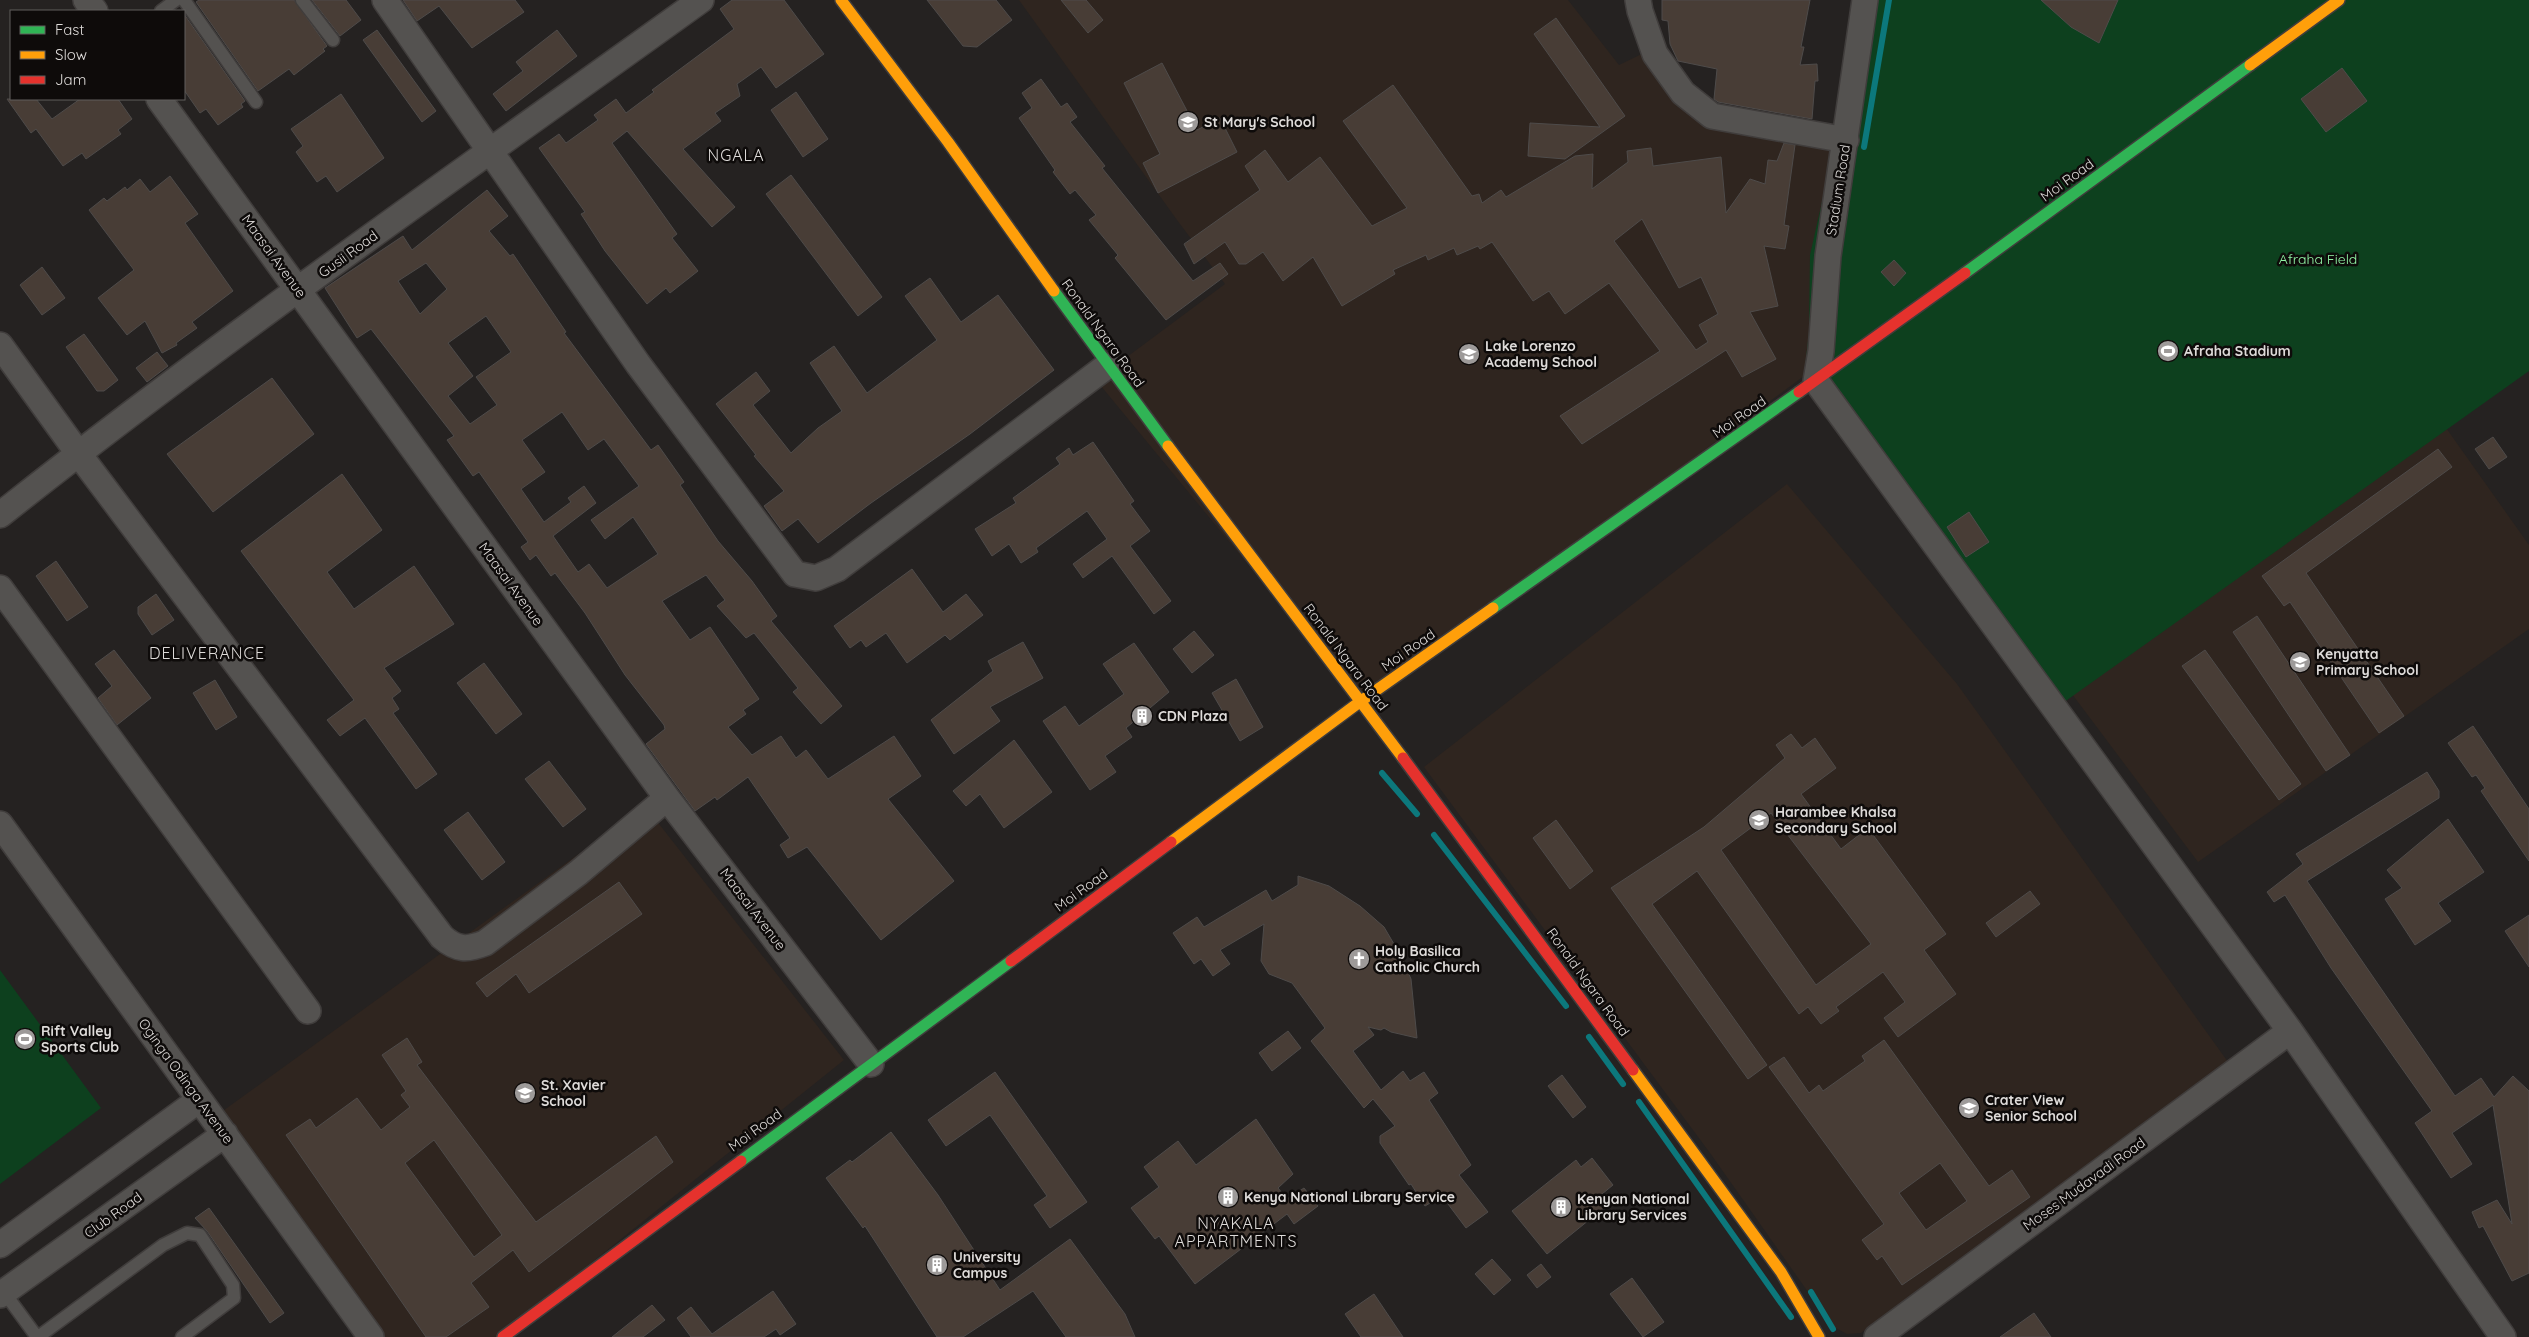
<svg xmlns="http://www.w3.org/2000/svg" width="2529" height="1337" font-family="Quicksand,sans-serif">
	<rect width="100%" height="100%" fill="#252221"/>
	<path fill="#2f251f" d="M 1019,0 L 1568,0 L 1619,65 L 1648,51 L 1676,95 L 1836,140 L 1804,376 L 1363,704 L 1096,380 L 1225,284 L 1177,220 Z
		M 2444,425 L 2529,545 L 2529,629 L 2198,862 L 2072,694 Z
		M 1787,484 L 1957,684 L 2228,1062 L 1861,1333 L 1847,1334 L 1832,1326 L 1710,1153 L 1424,767 Z
		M 645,806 L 844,1060 L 499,1337 L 361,1337 L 202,1126 Z"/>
	<path fill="#0d401e" d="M 1853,0 L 2529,0 L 2529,371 L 2053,710 L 1804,376 L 1809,332 L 1810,255 L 1836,140 Z
		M 0,970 L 101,1108 L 0,1184 Z"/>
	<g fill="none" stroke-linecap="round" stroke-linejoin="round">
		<path stroke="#0c787c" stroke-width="6" d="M 1864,147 L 1889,0
			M 1382,773 L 1417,814
			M 1434,835 L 1566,1006
			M 1589,1037 L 1623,1084
			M 1639,1102 L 1791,1317
			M 1811,1292 L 1833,1329"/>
	</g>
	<path fill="#483d36" stroke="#4e4b4a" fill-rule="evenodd" d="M 199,0 L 294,0 L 327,46 L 323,49 L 325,51 L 294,75 L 289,69 L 258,91 L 196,2 Z
		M 312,0 L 346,0 L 361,20 L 340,36 Z
		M 403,0 L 515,0 L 524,12 L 472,48 L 439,6 L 417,21 Z
		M 732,0 L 784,0 L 824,54 L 776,88 L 761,67 L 737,84 L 740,96 L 715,113 L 721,121 L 683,149 L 735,207 L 712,227 L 627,131 L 612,143 L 677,234 L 672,238 L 698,271 L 670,293 L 666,288 L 647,304 L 605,251 L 581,214 L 585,212 L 539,148 L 559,134 L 566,143 L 598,120 L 594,115 L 616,99 L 626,113 L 654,92 L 652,90 L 734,29 L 720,9 Z
		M 927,0 L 996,0 L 1012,20 L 977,47 L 963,46 Z
		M 1061,0 L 1086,0 L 1103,20 L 1088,33 Z
		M 1662,0 L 1810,0 L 1801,47 L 1804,47 L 1800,65 L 1817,64 L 1818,81 L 1815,81 L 1812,119 L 1718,102 L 1714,99 L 1717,69 L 1678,61 L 1670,44 L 1668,21 L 1662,20 Z
		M 2041,0 L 2118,0 L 2099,43 L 2071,27 Z
		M 184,14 L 245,101 L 241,104 L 243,107 L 218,125 L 206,109 L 200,113 L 184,90 Z
		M 1556,18 L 1625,116 L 1565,159 L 1528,156 L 1530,123 L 1600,127 L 1534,34 Z
		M 377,30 L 436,111 L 422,122 L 363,40 Z
		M 557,30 L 577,56 L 506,111 L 493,94 L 523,71 L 516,62 Z
		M 1162,63 L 1197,130 L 1220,118 L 1237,152 L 1158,193 L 1143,163 L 1160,154 L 1124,83 Z
		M 2342,68 L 2367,101 L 2326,132 L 2301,99 Z
		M 1041,79 L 1061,107 L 1067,103 L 1077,117 L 1070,122 L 1105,166 L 1102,168 L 1193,281 L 1220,263 L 1228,274 L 1166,320 L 1115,258 L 1118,255 L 1089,220 L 1096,215 L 1075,190 L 1070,194 L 1053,172 L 1055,170 L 1019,118 L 1032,108 L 1022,93 Z
		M 1393,85 L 1472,196 L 1479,194 L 1482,203 L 1501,190 L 1506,197 L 1575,156 L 1593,154 L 1592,189 L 1628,162 L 1627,151 L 1651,148 L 1653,166 L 1721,157 L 1726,213 L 1750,179 L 1765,184 L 1768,160 L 1777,161 L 1784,143 L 1795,145 L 1784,225 L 1789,226 L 1785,249 L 1764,246 L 1778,306 L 1750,312 L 1776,359 L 1742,377 L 1726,350 L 1582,444 L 1560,416 L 1660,351 L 1609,283 L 1565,314 L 1549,291 L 1533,301 L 1492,242 L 1480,249 L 1478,246 L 1457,255 L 1454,248 L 1428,260 L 1426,255 L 1393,270 L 1395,274 L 1342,306 L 1313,257 L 1283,281 L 1263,252 L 1246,264 L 1239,264 L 1225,242 L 1194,264 L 1184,244 L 1260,190 L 1245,166 L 1265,150 L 1288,182 L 1320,157 L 1372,226 L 1407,208 L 1343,121 ZM 1642,219 L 1679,288 L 1701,277 L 1718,314 L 1699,325 L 1708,342 L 1696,350 L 1614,241 Z
		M 796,92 L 828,139 L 803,157 L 771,110 Z
		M 341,94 L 384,158 L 337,192 L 326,176 L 317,182 L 296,152 L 303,146 L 291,129 Z
		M 7,99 L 36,99 L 52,119 L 80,99 L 118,99 L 132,119 L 118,130 L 121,134 L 86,159 L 82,153 L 63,166 L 36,129 L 31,133 Z
		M 791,175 L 882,297 L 858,316 L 766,194 Z
		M 170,176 L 198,214 L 185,223 L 233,291 L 192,322 L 197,328 L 176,343 L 177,345 L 162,353 L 145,321 L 127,335 L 98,298 L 134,270 L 89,210 L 104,198 L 107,201 L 125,187 L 127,190 L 140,179 L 150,192 Z
		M 487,190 L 508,216 L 489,231 L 510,256 L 513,254 L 566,332 L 564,333 L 651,450 L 658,445 L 684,482 L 680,485 L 718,541 L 752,581 L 777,616 L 771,621 L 842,706 L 821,724 L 793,692 L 798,688 L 754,633 L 746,638 L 717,606 L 725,600 L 706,575 L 662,601 L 690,640 L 710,627 L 759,699 L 743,710 L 746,714 L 728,727 L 752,755 L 781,736 L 796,758 L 806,750 L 828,779 L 894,736 L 921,776 L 888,799 L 954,881 L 881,940 L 807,847 L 788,858 L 780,845 L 790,838 L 748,777 L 717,800 L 715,797 L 695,811 L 646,744 L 665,729 L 664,725 L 625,675 L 585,613 L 555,573 L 551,576 L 536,555 L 530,560 L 521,547 L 528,542 L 479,472 L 473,476 L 447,440 L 454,436 L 371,329 L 357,338 L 325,288 L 403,236 L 412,250 ZM 426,263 L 447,289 L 420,314 L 398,281 ZM 486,316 L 511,352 L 476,377 L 497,405 L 470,424 L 448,396 L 473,376 L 448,343 ZM 562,412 L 588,450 L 604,439 L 639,486 L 591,520 L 605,539 L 633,517 L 658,554 L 607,588 L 589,564 L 578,572 L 553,536 L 596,503 L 584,486 L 568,498 L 571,502 L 544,522 L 521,489 L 545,472 L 522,440 Z
		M 1894,260 L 1906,273 L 1894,286 L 1881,272 Z
		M 42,267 L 65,298 L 42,315 L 20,285 Z
		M 930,278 L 961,322 L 998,295 L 1054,370 L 970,434 L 871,503 L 818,543 L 798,519 L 782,531 L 764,506 L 784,491 L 754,456 L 756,455 L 716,404 L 756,372 L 770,391 L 753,405 L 791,453 L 818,428 L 842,411 L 810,363 L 834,346 L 867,393 L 937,340 L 905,296 Z
		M 84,334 L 118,380 L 104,391 L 97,391 L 66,347 Z
		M 157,352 L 168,366 L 147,382 L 136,368 Z
		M 272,378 L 314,434 L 213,512 L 167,454 Z
		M 2493,437 L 2507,457 L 2489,469 L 2475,449 Z
		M 1093,442 L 1134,501 L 1130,504 L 1150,531 L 1130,546 L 1171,601 L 1154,614 L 1112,556 L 1083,578 L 1073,564 L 1107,539 L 1087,511 L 1036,548 L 1038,552 L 1021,563 L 1009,544 L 992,556 L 975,529 L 1016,503 L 1013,498 L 1060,464 L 1056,458 L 1069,448 L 1073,455 Z
		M 2438,449 L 2452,467 L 2306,573 L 2404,716 L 2379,733 L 2290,602 L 2284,606 L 2262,576 Z
		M 342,474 L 382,530 L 327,572 L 354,609 L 414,566 L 454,624 L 384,668 L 401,691 L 392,698 L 399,709 L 393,713 L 437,774 L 416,789 L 365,718 L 340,736 L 327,720 L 354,700 L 241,551 Z
		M 1969,512 L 1989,542 L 1966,557 L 1947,527 Z
		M 56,561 L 88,607 L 67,621 L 36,576 Z
		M 912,569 L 943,612 L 966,594 L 983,615 L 950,640 L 945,635 L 907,663 L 886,633 L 866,647 L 861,640 L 850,648 L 834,626 Z
		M 156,594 L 174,620 L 152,635 L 138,614 L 138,607 Z
		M 2257,616 L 2350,755 L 2326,771 L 2233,632 Z
		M 1194,631 L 1214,655 L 1192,673 L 1173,649 Z
		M 1023,642 L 1043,678 L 990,707 L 1000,721 L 954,754 L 931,720 L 993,671 L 988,661 Z
		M 1134,643 L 1169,692 L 1126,728 L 1132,737 L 1105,756 L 1116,772 L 1090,790 L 1043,721 L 1065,706 L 1079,726 L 1124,694 L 1103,664 Z
		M 114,650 L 151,698 L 117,725 L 98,698 L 112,686 L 95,664 Z
		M 2205,650 L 2301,784 L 2279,800 L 2182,666 Z
		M 484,663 L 522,714 L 496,734 L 457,683 Z
		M 1236,679 L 1263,727 L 1240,741 L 1212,693 Z
		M 215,680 L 237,717 L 216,730 L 193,693 Z
		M 2473,726 L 2529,809 L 2529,861 L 2481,791 L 2485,788 L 2476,775 L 2472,777 L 2448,743 Z
		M 1791,734 L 1802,748 L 1815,738 L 1836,768 L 1801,794 L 1841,849 L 1868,828 L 1946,934 L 1924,950 L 1956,994 L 1898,1037 L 1884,1018 L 1905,1002 L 1883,972 L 1836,1007 L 1839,1011 L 1821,1024 L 1808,1007 L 1799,1014 L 1697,871 L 1652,904 L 1767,1065 L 1748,1079 L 1611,888 L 1704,827 L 1785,758 L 1776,745 ZM 1771,813 L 1871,944 L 1816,985 L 1721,850 Z
		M 1014,740 L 1052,792 L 1004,828 L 980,794 L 966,806 L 953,791 Z
		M 549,761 L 586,809 L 563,827 L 525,779 Z
		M 2427,772 L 2439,791 L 2439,798 L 2307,881 L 2455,1096 L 2481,1078 L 2494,1097 L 2513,1076 L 2529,1091 L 2529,1273 L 2512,1281 L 2483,1226 L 2479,1228 L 2472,1212 L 2497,1200 L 2512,1224 L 2493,1105 L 2452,1133 L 2472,1164 L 2451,1178 L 2415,1123 L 2432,1111 L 2331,968 L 2285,895 L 2274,902 L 2267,892 L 2303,864 L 2296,854 Z
		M 468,812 L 505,862 L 482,880 L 444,830 Z
		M 2448,819 L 2484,872 L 2438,903 L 2451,921 L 2415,945 L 2385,899 L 2402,888 L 2387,870 Z
		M 1556,820 L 1593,871 L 1570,889 L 1533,838 Z
		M 1298,876 L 1329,886 L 1360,906 L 1384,927 L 1401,956 L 1411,979 L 1417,1038 L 1391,1032 L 1384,1028 L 1381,1030 L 1368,1027 L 1374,1035 L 1353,1051 L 1381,1090 L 1403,1071 L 1410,1081 L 1424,1072 L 1438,1093 L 1429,1100 L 1471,1165 L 1459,1175 L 1488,1212 L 1466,1228 L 1442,1196 L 1425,1206 L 1411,1184 L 1409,1185 L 1380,1143 L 1380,1136 L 1395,1126 L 1373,1099 L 1364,1108 L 1311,1041 L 1325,1028 L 1292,983 L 1269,974 L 1261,961 L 1264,924 L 1220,950 L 1230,964 L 1213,976 L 1201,959 L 1194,964 L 1173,933 L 1197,917 L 1204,927 L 1266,890 L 1272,901 L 1298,885 Z
		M 619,882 L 642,914 L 529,993 L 516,974 L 487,997 L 476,983 Z
		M 2030,891 L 2040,904 L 1996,937 L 1986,923 Z
		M 2529,915 L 2529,967 L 2505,931 Z
		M 1288,1031 L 1301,1048 L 1272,1071 L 1259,1053 Z
		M 407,1038 L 422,1062 L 417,1065 L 536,1222 L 656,1136 L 673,1162 L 529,1272 L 513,1250 L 471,1283 L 489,1307 L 446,1337 L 426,1337 L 286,1135 L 310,1119 L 316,1128 L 357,1098 L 381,1130 L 410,1107 L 401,1095 L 406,1091 L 382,1055 ZM 434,1140 L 502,1235 L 474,1257 L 405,1163 Z
		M 1884,1040 L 1989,1186 L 2012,1170 L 2030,1197 L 1902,1285 L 1882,1256 L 1877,1260 L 1862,1240 L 1884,1224 L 1769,1067 L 1784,1057 L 1809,1093 L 1819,1085 L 1823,1091 L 1865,1061 L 1862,1056 ZM 1940,1163 L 1967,1201 L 1926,1230 L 1899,1193 Z
		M 995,1072 L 1087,1202 L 1050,1228 L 1034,1205 L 1047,1196 L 990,1115 L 946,1146 L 928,1120 Z
		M 1562,1075 L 1586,1107 L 1573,1118 L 1548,1086 Z
		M 1256,1119 L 1293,1174 L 1278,1188 L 1287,1199 L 1304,1188 L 1318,1206 L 1294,1224 L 1287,1214 L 1195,1284 L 1159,1236 L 1155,1239 L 1131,1208 L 1159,1187 L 1144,1167 L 1178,1141 L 1196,1165 Z
		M 891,1132 L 938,1195 L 1000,1290 L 1070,1239 L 1125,1314 L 1135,1337 L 1066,1337 L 1033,1291 L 963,1337 L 937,1337 L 865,1226 L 863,1228 L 826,1178 L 850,1160 L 852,1162 Z
		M 1592,1158 L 1613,1185 L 1602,1194 L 1610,1203 L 1547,1254 L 1512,1211 L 1576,1160 L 1581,1167 Z
		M 209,1208 L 284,1313 L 270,1323 L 207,1231 L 195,1218 Z
		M 1492,1259 L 1511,1280 L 1494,1295 L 1475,1274 Z
		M 1541,1264 L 1551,1277 L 1537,1288 L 1527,1275 Z
		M 1632,1278 L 1664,1322 L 1643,1337 L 1610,1294 Z
		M 773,1291 L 796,1324 L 780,1335 L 776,1329 L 764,1337 L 691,1337 L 677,1318 L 691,1307 L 712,1334 Z
		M 1374,1294 L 1403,1337 L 1361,1337 L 1345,1314 Z
		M 652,1305 L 665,1320 L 643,1337 L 612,1337 Z
		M 2034,1313 L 2051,1337 L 2000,1337 Z"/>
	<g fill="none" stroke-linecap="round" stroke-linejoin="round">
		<g stroke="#403d3c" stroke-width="15">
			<path id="lane" d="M 184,0 L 256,102
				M 302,0 L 333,40
				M 161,11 L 176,0
				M 4,1292 L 37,1337
				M 38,1337 L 163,1245 L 187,1233 L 200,1235 L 233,1285 L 234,1298 L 182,1337"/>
		</g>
		<g stroke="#403d3c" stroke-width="28">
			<path id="street" d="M 86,0 L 95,11
				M 385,0 L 638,364 L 795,574 L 816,578 L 837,569 L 1107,366
				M 1638,0 L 1640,11 L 1655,54 L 1683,93 L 1712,116 L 1846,140
				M 1865,0 L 1828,256 L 1821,351 L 1816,381 L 2290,1031 L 2503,1337
				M 159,99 L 667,798 L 871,1064
				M 0,345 L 78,453 L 442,937 C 457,950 467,950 485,943 L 578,873 L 667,798
				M 0,515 C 227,335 466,169 701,0
				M 0,588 L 308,1011
				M 0,824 L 371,1337
				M 0,1245 L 199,1100
				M 0,1295 L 225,1134
				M 1877,1337 L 2290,1031"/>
		</g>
		<g stroke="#403d3c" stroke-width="14">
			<path id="fast" d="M 1965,273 L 2250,65
				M 1054,291 L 1168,446
				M 1493,608 L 1799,392
				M 741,1161 L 1011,961"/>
		</g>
		<g stroke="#403d3c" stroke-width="14">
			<path id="slow" d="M 841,0 L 948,142 L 1054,291
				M 2250,65 L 2339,0
				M 1168,446 L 1403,758
				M 1171,842 L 1361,701 L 1493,608
				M 1633,1070 L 1781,1272 L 1819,1337"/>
		</g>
		<g stroke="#403d3c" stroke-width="14">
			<path id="jam" d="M 1799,392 L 1965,273
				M 1403,758 L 1633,1070
				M 1011,961 L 1171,842
				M 503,1337 L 741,1161"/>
		</g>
		<use href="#lane" stroke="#545250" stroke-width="12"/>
		<use href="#street" stroke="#545250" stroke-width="25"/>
		<use href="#fast" stroke="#30b455" stroke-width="11"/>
		<use href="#slow" stroke="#ff9f0a" stroke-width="11"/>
		<use href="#jam" stroke="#e5322d" stroke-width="11"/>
	</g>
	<defs>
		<g id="school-disc" transform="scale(1.125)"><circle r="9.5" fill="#9d9a99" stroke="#0e0b0a"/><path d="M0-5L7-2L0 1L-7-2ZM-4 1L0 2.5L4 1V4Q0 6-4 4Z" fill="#fff"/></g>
		<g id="stadium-disc" transform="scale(1.125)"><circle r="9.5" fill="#9d9a99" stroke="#0e0b0a"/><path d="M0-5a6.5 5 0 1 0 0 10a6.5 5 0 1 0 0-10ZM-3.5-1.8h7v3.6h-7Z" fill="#fff"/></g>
		<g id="building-disc" transform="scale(1.125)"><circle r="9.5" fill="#9d9a99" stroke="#0e0b0a"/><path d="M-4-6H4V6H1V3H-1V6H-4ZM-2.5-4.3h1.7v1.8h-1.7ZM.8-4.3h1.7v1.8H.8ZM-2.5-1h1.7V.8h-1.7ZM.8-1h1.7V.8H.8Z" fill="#fff"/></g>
		<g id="church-disc" transform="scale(1.125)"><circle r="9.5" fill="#9d9a99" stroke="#0e0b0a"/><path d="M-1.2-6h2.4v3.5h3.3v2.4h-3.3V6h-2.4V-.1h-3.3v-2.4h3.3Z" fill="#fff"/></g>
	</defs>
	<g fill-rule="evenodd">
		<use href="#school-disc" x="1188" y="122"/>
		<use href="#stadium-disc" x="2168" y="351"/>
		<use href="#school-disc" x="1469" y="354"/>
		<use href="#school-disc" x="2300" y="662"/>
		<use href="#building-disc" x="1142" y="716"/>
		<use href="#school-disc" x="1759" y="820"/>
		<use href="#church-disc" x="1359" y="959"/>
		<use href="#stadium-disc" x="25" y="1039"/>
		<use href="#school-disc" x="525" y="1093"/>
		<use href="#school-disc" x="1969" y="1108"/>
		<use href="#building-disc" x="1228" y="1197"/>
		<use href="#building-disc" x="1561" y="1207"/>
		<use href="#building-disc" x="937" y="1265"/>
	</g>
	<g text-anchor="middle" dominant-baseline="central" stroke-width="5" stroke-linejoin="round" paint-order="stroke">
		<g font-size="14" font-weight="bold" fill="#dedbd9" stroke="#0e0b0a" text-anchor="start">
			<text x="1204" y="122">St Mary's School</text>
			<text x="1485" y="346">Lake Lorenzo<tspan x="1485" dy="16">Academy School</tspan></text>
			<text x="2184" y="351">Afraha Stadium</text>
			<text x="2316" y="654">Kenyatta<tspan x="2316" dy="16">Primary School</tspan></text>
			<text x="1158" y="716">CDN Plaza</text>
			<text x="1775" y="812">Harambee Khalsa<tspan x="1775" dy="16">Secondary School</tspan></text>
			<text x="1375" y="951">Holy Basilica<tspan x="1375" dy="16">Catholic Church</tspan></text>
			<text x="41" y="1031">Rift Valley<tspan x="41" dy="16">Sports Club</tspan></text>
			<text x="541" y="1085">St. Xavier<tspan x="541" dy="16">School</tspan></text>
			<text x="1985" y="1100">Crater View<tspan x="1985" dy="16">Senior School</tspan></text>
			<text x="1244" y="1197">Kenya National Library Service</text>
			<text x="1577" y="1199">Kenyan National<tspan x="1577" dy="16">Library Services</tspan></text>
			<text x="953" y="1257">University<tspan x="953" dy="16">Campus</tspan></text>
		</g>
		<g font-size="14" fill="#dedbd9" stroke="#0e0b0a">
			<text transform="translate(2067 180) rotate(-36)">Moi Road</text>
			<text transform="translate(1838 190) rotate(-81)">Stadium Road</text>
			<text transform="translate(348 254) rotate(-36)">Gusii Road</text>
			<text transform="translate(274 256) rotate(54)">Maasai Avenue</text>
			<text transform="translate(1103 333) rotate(54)">Ronald Ngara Road</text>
			<text transform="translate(1739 417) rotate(-35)">Moi Road</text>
			<text transform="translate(511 584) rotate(54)">Maasai Avenue</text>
			<text transform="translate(1408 650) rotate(-35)">Moi Road</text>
			<text transform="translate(1346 657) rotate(53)">Ronald Ngara Road</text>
			<text transform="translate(1081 890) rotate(-36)">Moi Road</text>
			<text transform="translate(753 909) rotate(53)">Maasai Avenue</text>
			<text transform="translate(1588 982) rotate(54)">Ronald Ngara Road</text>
			<text transform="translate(186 1081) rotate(54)">Oginga Odinga Avenue</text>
			<text transform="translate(755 1130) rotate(-36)">Moi Road</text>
			<text transform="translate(2084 1184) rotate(-36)">Moses Mudavadi Road</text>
			<text transform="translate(113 1215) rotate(-36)">Club Road</text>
		</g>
		<g font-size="14" fill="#92f5a6" stroke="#0e0b0a">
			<text x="2318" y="259">Afraha Field</text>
		</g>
		<g font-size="16" letter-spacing="1" fill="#dedbd9" stroke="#0e0b0a">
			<text x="736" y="155">NGALA</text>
			<text x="207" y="653">DELIVERANCE</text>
			<text x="1236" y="1223">NYAKALA<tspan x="1236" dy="18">APPARTMENTS</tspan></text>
		</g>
	</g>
	<rect x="10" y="10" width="175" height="90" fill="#0e0b0a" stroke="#615e5d"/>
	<rect x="20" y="26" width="25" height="8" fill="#30b455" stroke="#615e5d"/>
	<text x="55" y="35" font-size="15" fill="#dedbd9">Fast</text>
	<rect x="20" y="51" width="25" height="8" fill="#ff9f0a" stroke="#615e5d"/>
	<text x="55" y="60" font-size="15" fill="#dedbd9">Slow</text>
	<rect x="20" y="76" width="25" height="8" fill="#e5322d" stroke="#615e5d"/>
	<text x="55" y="85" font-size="15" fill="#dedbd9">Jam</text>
</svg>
